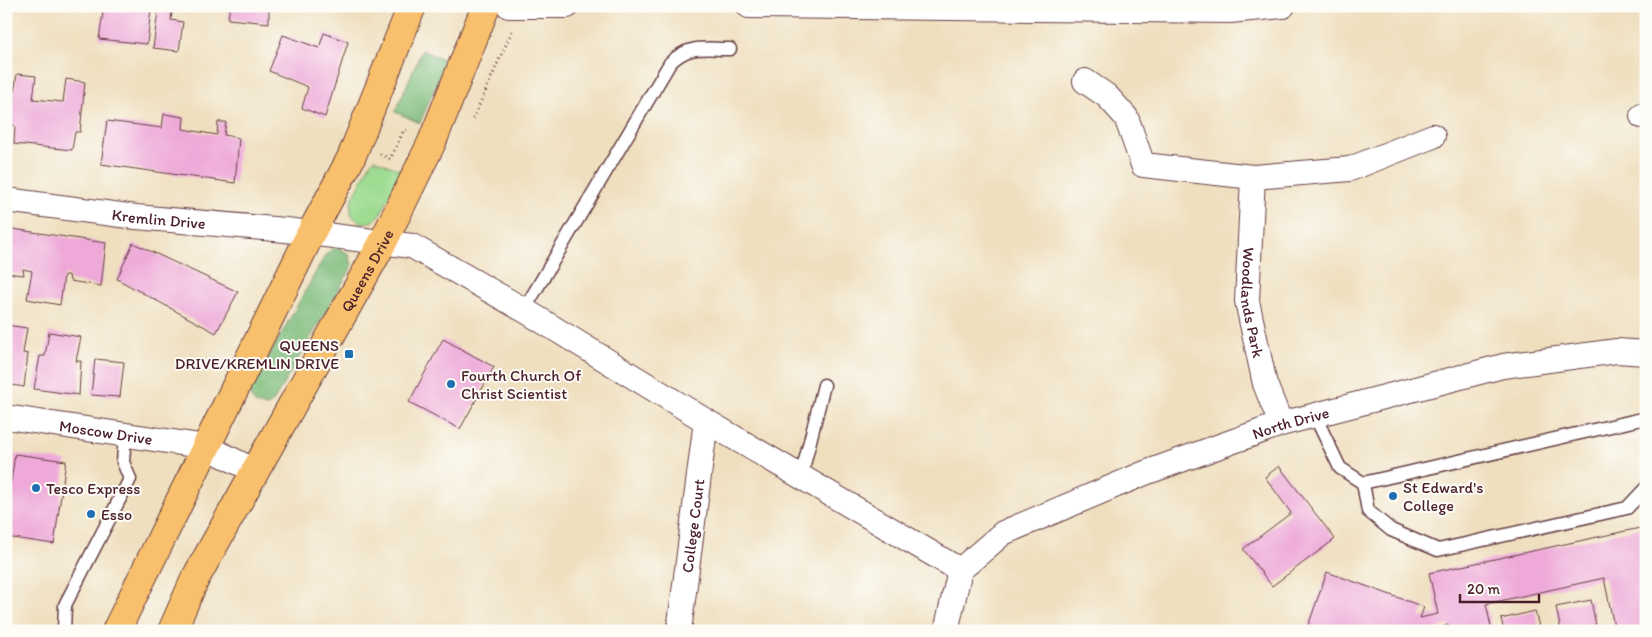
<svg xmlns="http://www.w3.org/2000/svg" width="1652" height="637" font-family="Itim,sans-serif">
	<rect width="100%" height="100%" fill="#fdfcf7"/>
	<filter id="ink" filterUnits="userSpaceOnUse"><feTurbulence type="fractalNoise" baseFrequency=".02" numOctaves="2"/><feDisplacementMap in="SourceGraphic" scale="10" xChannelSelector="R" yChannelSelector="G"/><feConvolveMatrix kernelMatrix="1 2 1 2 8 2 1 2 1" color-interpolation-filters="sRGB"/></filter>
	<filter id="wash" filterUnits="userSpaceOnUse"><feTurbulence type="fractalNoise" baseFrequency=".0096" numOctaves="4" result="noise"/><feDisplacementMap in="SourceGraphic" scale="20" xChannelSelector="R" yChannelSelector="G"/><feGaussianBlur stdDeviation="1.12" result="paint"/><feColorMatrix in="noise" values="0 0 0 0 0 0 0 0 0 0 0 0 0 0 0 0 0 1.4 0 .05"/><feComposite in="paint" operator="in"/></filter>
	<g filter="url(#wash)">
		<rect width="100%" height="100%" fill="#efdfbf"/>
		<path fill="#9ddc91" stroke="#747e5e" d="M 374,159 L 397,169 L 401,168 L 400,174 L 380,215 C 371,226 359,225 351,214 L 351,202 L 371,162 Z"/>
		<path fill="#7ebc7b" stroke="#646e53" d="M 422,50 L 446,61 L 420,123 L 395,112 Z
			M 334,248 L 338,248 L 349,254 L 352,265 L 349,272 L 273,402 L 268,406 C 256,406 248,401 251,388 L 326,254 Z"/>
		<g id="blocks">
			<path fill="#eea9d8" d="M 104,6 L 128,6 L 151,9 L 147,44 L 99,39 Z
				M 230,6 L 269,6 L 269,23 L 228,19 Z
				M 158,11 L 172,12 L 171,20 L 183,22 L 179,51 L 153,48 Z
				M 324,33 L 348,42 L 325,117 L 302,108 L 308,87 L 269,71 L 283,35 L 319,48 Z
				M 17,74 L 36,76 L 33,99 L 63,102 L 66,79 L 85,82 L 80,132 L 75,132 L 72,150 L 14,144 L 15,126 L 9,124 Z
				M 164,114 L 184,117 L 183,129 L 217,135 L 218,122 L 226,122 L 224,135 L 239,138 L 235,183 L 101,164 L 107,121 L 162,128 Z
				M 6,228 L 106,243 L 101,286 L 70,281 L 69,275 L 64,275 L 60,305 L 27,299 L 32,271 L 23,269 L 24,275 L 6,273 Z
				M 133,243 L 238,292 L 216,333 L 117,279 Z
				M 6,325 L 27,328 L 23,353 L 28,354 L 24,387 L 6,384 Z
				M 49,332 L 81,337 L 76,361 L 81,361 L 79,395 L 34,389 L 40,356 L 45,356 Z
				M 443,339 L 494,367 L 460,429 L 409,402 Z
				M 95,359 L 124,362 L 120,397 L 91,395 Z
				M 15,454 L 66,461 L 54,544 L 6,537 L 6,515 Z
				M 1279,466 L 1335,539 L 1272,586 L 1243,549 L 1291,513 L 1265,477 Z
				M 1640,528 L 1646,556 L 1646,631 L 1615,631 L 1604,578 L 1486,604 L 1492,631 L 1450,631 L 1448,625 L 1432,631 L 1311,631 L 1307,629 L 1327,572 L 1424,607 L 1420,618 L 1438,614 L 1429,573 Z
				M 1591,600 L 1597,631 L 1561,631 L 1556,607 Z
				M 1535,611 L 1540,631 L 1504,631 L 1501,619 Z"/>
		</g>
	</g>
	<g filter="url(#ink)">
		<use href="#blocks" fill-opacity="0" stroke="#633c41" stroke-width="1"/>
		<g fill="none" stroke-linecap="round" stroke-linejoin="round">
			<g stroke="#633c41" stroke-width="15">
				<path id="lane" d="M 524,310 L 670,63 C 689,44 705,49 730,49
					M 1315,416 L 1340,468 L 1363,483 L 1646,418
					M 801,477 L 824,385
					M 1363,483 L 1368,511 L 1391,530 L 1438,550 L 1627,508 L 1646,488
					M 64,631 L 65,605 L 130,479 L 123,462 L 125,435"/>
			</g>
			<g stroke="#633c41" stroke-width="26">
				<g id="street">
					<path d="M 509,6 L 567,6"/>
					<path d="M 749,6 L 1230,11 L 1283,6"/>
					<path d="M 1085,81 L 1107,96 L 1126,117 L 1143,165 L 1253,177 L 1350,169 L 1433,136"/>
					<path d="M 1642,116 L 1646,115"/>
					<path id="s1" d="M 1253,177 L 1247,301 L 1265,384 L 1281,424"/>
					<path id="s2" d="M 6,200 L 136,217 L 286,230 L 412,246 L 524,310 L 706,421 L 960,570"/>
					<path id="s3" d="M 6,417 L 207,447 L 255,471"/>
					<path id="s4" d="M 960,570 L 1003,533 L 1145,473 L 1281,424 L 1503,366 L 1617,351 L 1646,353"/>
					<path id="s5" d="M 679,631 L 706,421"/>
					<path d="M 946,631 L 960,570"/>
				</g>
			</g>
			<g stroke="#633c41" stroke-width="30">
				<g id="highway">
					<path d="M 116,631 L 311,233 L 351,158 L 412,6"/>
					<path id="s6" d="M 172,631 L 195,579 L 383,242 L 432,142 L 486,6"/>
				</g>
			</g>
			<path stroke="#633c41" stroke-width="3" stroke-dasharray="1 4" stroke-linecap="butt" d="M 473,119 L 512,31
				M 380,154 L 390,159 L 404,130 L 409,132"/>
			<use href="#lane" stroke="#fff" stroke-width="12"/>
			<use href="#street" stroke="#fff" stroke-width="24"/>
			<use href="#highway" stroke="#f8bf6c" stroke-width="28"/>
		</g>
	</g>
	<g fill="#1f6fb2" stroke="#fdfcf7" stroke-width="2">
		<rect x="344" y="349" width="10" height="10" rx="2.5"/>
		<circle cx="451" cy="384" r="5"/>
		<circle cx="36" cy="488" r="5"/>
		<circle cx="1393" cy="496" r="5"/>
		<circle cx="91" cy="514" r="5"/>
	</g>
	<g text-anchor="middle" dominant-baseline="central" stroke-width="4" stroke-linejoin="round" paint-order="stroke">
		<g font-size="16" fill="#4a1f2b" stroke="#fdfcf7">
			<text stroke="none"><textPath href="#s2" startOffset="154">Kremlin Drive</textPath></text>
			<text stroke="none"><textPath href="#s6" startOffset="410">Queens Drive</textPath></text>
			<text stroke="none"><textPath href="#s1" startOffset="126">Woodlands Park</textPath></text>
			<text stroke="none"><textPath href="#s4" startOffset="365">North Drive</textPath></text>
			<text stroke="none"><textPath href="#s3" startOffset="101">Moscow Drive</textPath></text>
			<text stroke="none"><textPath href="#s5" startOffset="106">College Court</textPath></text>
		</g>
		<g font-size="16" fill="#4a1f2b" stroke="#fdfcf7" text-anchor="start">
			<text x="339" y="345" text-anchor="end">QUEENS<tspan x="339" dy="18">DRIVE/KREMLIN DRIVE</tspan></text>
			<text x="461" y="375">Fourth Church Of<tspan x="461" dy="18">Christ Scientist</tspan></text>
			<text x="1403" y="487">St Edward's<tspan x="1403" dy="18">College</tspan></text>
			<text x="46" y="488">Tesco Express</text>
			<text x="101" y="514">Esso</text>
		</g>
	</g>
	<rect width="1652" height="637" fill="none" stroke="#fdfcf7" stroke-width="25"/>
	<path d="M1460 594v8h79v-8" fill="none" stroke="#4a1f2b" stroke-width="2.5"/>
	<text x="1467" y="594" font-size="15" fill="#4a1f2b" stroke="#fdfcf7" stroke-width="4" paint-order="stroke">20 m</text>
</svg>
